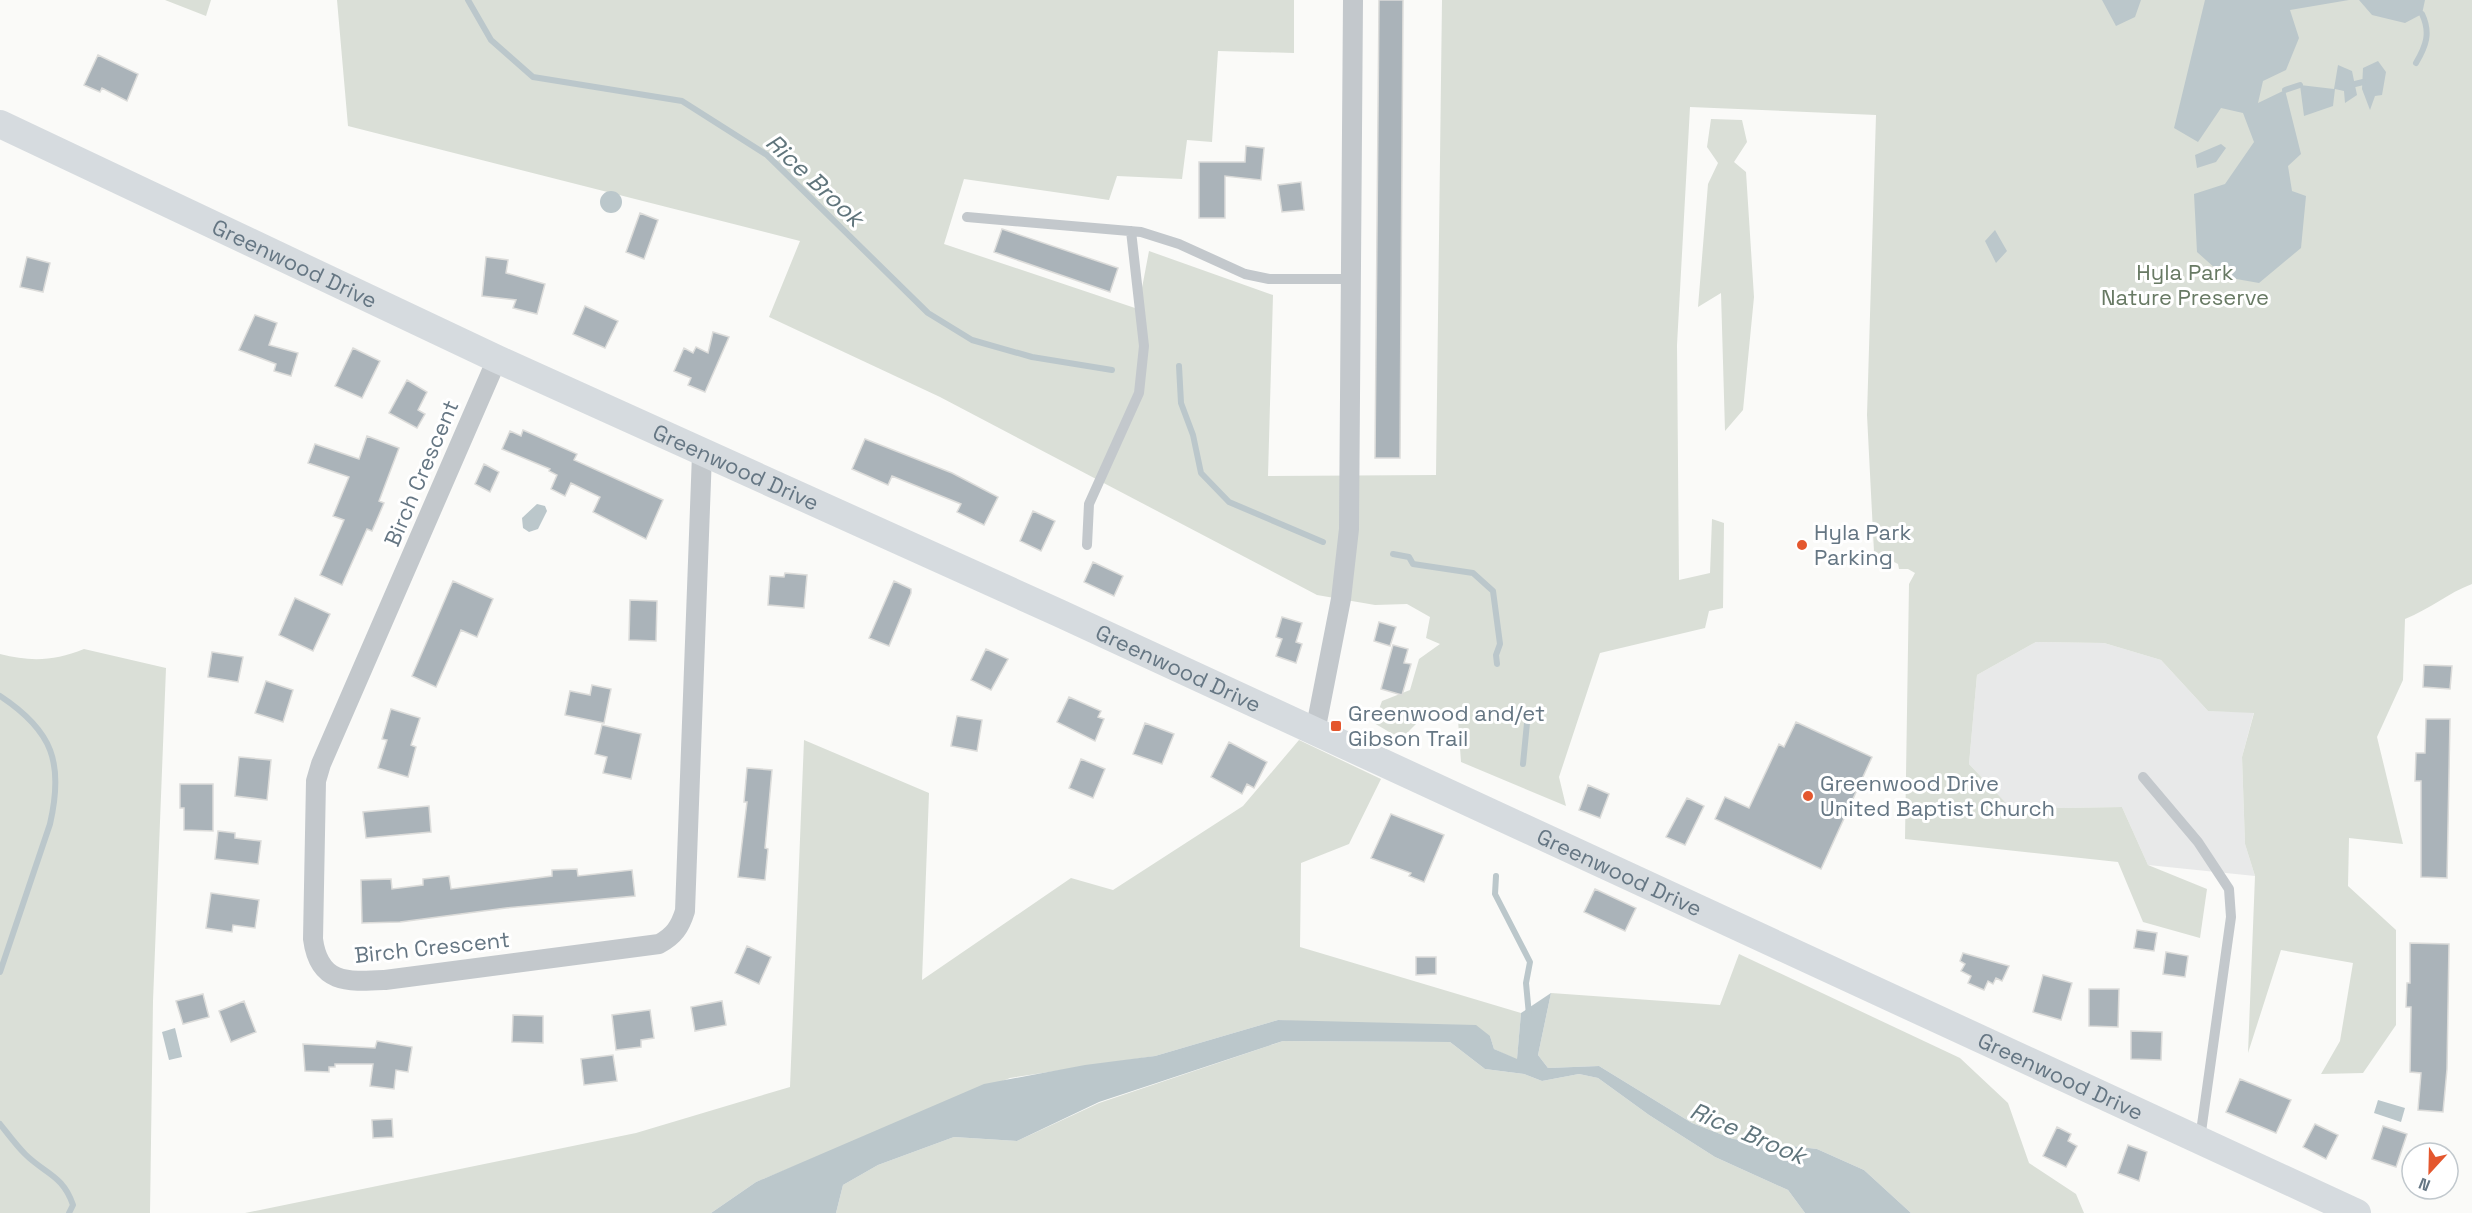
<svg xmlns="http://www.w3.org/2000/svg" width="2472" height="1213" font-family="'Space Grotesk',sans-serif">
	<rect width="100%" height="100%" fill="#fafaf8"/>
	<path fill="#e8e9e9" d="M 2036,642 L 2104,643 L 2161,660 L 2208,711 L 2254,712 L 2242,757 L 2245,844 L 2255,876 L 2148,865 L 2122,807 L 2062,808 L 2006,803 L 1969,764 L 1977,675 Z"/>
	<path fill="#dadfd7" d="M 165,0 L 211,0 L 206,16 Z
		M 337,0 L 1294,0 L 1294,53 L 1218,51 L 1212,142 L 1187,140 L 1182,179 L 1117,176 L 1109,200 L 964,179 L 944,244 L 1138,309 L 1149,251 L 1273,295 L 1268,476 L 1436,475 L 1442,0 L 2472,0 L 2472,584 C 2448,593 2430,609 2405,619 L 2403,680 L 2377,737 L 2403,844 L 2349,838 L 2348,886 L 2396,930 L 2396,1025 L 2363,1073 L 2321,1074 L 2340,1041 L 2353,963 L 2281,950 L 2248,1053 L 2255,876 L 2245,844 L 2242,757 L 2254,713 L 2208,711 L 2161,660 L 2104,643 L 2036,642 L 1977,675 L 1969,764 L 2006,803 L 2062,808 L 2122,807 L 2148,865 L 2207,889 L 2200,938 L 2143,922 L 2118,862 L 1905,839 L 1909,584 L 1915,573 L 1908,569 L 1899,569 L 1898,564 L 1874,552 L 1867,415 L 1876,115 L 1690,107 L 1677,345 L 1679,580 L 1710,573 L 1712,519 L 1724,523 L 1723,608 L 1709,611 L 1705,628 L 1600,653 L 1559,777 L 1566,806 L 1461,762 L 1458,720 L 1429,711 L 1401,739 L 1374,723 L 1382,701 L 1410,690 L 1419,659 L 1440,644 L 1426,638 L 1430,617 L 1407,604 L 1375,605 L 1317,595 L 940,397 L 769,317 L 800,241 L 348,126 Z
		M 1711,119 L 1742,120 L 1747,142 L 1734,162 L 1746,172 L 1754,297 L 1743,410 L 1725,431 L 1721,293 L 1698,307 L 1708,184 L 1718,163 L 1707,147 Z
		M 84,649 L 166,668 L 153,1001 L 150,1213 L 0,1213 L 0,654 C 31,662 54,661 84,649 Z
		M 804,740 L 929,793 L 922,980 L 1071,878 L 1113,890 L 1243,806 L 1299,740 L 1381,779 L 1349,844 L 1301,863 L 1300,947 L 1521,1013 L 1517,1060 L 1494,1049 L 1490,1036 L 1278,1020 L 1155,1056 L 1010,1078 L 756,1182 L 711,1213 L 245,1213 L 636,1133 L 790,1087 Z
		M 1739,954 L 1960,1058 L 2008,1103 L 2029,1163 L 2076,1194 L 2084,1213 L 1911,1213 L 1864,1170 L 1817,1149 L 1733,1139 L 1692,1123 L 1599,1066 L 1548,1068 L 1538,1055 L 1551,993 L 1720,1005 Z
		M 1283,1041 L 1450,1042 L 1485,1069 L 1524,1074 L 1542,1081 L 1579,1074 L 1598,1078 L 1649,1115 L 1715,1157 L 1788,1190 L 1805,1213 L 836,1213 L 843,1185 L 878,1165 L 954,1137 L 1017,1141 L 1099,1103 Z"/>
	<path fill="#bbc7cb" d="M 2102,0 L 2141,0 L 2135,17 L 2116,26 Z
		M 2205,0 L 2349,0 L 2290,10 L 2299,38 L 2286,70 L 2263,81 L 2258,103 L 2285,90 L 2301,154 L 2288,166 L 2292,191 L 2306,196 L 2301,248 L 2259,283 L 2225,277 L 2197,252 L 2194,194 L 2225,184 L 2254,142 L 2243,113 L 2221,108 L 2198,142 L 2174,128 Z
		M 2359,0 L 2425,0 L 2422,14 L 2405,23 L 2372,15 Z
		M 2378,61 L 2386,72 L 2382,95 L 2375,96 L 2370,110 L 2362,89 L 2363,68 Z
		M 2338,65 L 2352,71 L 2357,95 L 2345,103 L 2344,91 L 2335,89 L 2333,106 L 2304,116 L 2300,85 L 2334,89 Z
		M 2221,144 L 2226,148 L 2216,162 L 2197,168 L 2195,155 Z
		M600 202a11 11 0 1 1 22 0a11 11 0 1 1-22 0Z
		M 1995,230 L 2007,251 L 1996,263 L 1985,241 Z
		M 537,504 L 545,506 L 547,511 L 538,529 L 529,532 L 523,528 L 522,518 Z
		M 1551,993 L 1538,1055 L 1548,1068 L 1599,1066 L 1692,1123 L 1733,1139 L 1817,1149 L 1864,1170 L 1911,1213 L 1805,1213 L 1788,1190 L 1715,1157 L 1649,1115 L 1598,1078 L 1579,1074 L 1542,1081 L 1524,1074 L 1485,1069 L 1450,1042 L 1283,1041 L 1099,1102 L 1017,1141 L 954,1137 L 878,1165 L 843,1185 L 836,1213 L 711,1213 L 756,1182 L 984,1084 L 1085,1065 L 1155,1056 L 1278,1020 L 1476,1025 L 1490,1036 L 1494,1049 L 1517,1059 L 1521,1013 Z
		M 175,1028 L 182,1057 L 169,1060 L 162,1032 Z
		M 2378,1100 L 2405,1108 L 2401,1122 L 2374,1113 Z"/>
	<g fill="none" stroke-linecap="round" stroke-linejoin="round">
		<path stroke="#bbc7cb" stroke-width="6" d="M 468,0 L 491,40 L 533,77 L 682,101 L 767,155 L 928,313 L 972,340 L 1032,357 L 1112,370
			M 2416,63 C 2426,46 2431,33 2422,14
			M 2355,84 L 2363,82
			M 2285,90 L 2300,85
			M 1179,366 L 1181,403 L 1193,435 L 1201,473 L 1229,502 L 1323,542
			M 1393,554 L 1409,557 L 1413,564 L 1473,573 L 1493,591 L 1500,644 L 1496,655 L 1497,664
			M 0,696 C 53,731 64,763 50,824 L 0,972
			M 1523,764 L 1527,723
			M 1496,876 L 1495,894 L 1530,962 L 1526,983 L 1529,1015
			M 0,1124 C 8,1134 16,1145 25,1154 C 45,1174 63,1175 73,1205 L 69,1213"/>
	</g>
	<path fill="#aab3b9" stroke="#dcdcda" stroke-width="1.5" d="M 1379,0 L 1403,0 L 1400,458 L 1375,458 Z
		M 98,55 L 138,74 L 127,101 L 102,88 L 100,92 L 84,85 Z
		M 1246,146 L 1264,148 L 1261,180 L 1225,176 L 1225,218 L 1199,218 L 1199,162 L 1245,162 Z
		M 1301,182 L 1304,210 L 1282,212 L 1278,185 Z
		M 640,213 L 658,220 L 644,259 L 626,252 Z
		M 1002,229 L 1118,268 L 1110,292 L 994,252 Z
		M 27,257 L 50,263 L 43,292 L 20,287 Z
		M 486,257 L 508,260 L 506,273 L 545,284 L 537,314 L 513,308 L 516,300 L 482,296 Z
		M 585,306 L 618,321 L 605,348 L 573,334 Z
		M 255,315 L 277,323 L 269,345 L 298,353 L 291,376 L 274,371 L 276,364 L 239,350 Z
		M 713,332 L 729,337 L 705,392 L 688,385 L 691,378 L 674,371 L 684,348 L 693,353 L 696,347 L 708,353 Z
		M 353,348 L 380,361 L 362,398 L 335,386 Z
		M 407,380 L 427,392 L 418,410 L 425,414 L 417,428 L 389,413 Z
		M 523,430 L 577,454 L 574,460 L 663,500 L 646,539 L 593,512 L 600,497 L 571,483 L 565,496 L 551,489 L 557,475 L 549,471 L 550,469 L 502,449 L 510,431 L 521,436 Z
		M 367,436 L 399,448 L 379,501 L 384,503 L 372,531 L 367,529 L 342,585 L 320,575 L 344,520 L 333,516 L 349,477 L 308,463 L 315,444 L 359,459 Z
		M 865,439 L 952,473 L 998,497 L 984,525 L 957,512 L 961,504 L 892,476 L 888,485 L 852,469 Z
		M 484,464 L 499,472 L 490,492 L 475,484 Z
		M 1033,511 L 1055,521 L 1041,551 L 1020,541 Z
		M 1093,562 L 1123,576 L 1114,596 L 1084,582 Z
		M 785,573 L 807,575 L 804,608 L 768,605 L 770,576 L 784,577 Z
		M 453,581 L 493,599 L 477,637 L 461,630 L 436,687 L 412,676 Z
		M 894,581 L 911,589 L 911,593 L 889,646 L 869,638 Z
		M 295,598 L 330,614 L 313,651 L 279,635 Z
		M 630,600 L 657,601 L 656,641 L 629,640 Z
		M 1282,617 L 1302,623 L 1296,642 L 1302,644 L 1296,663 L 1276,656 L 1282,639 L 1276,637 Z
		M 1379,622 L 1396,627 L 1390,646 L 1374,641 Z
		M 1393,645 L 1408,649 L 1404,663 L 1411,664 L 1402,695 L 1381,689 Z
		M 986,649 L 1008,659 L 991,690 L 971,680 Z
		M 212,652 L 243,657 L 238,682 L 208,677 Z
		M 2424,665 L 2452,666 L 2450,689 L 2423,687 Z
		M 266,681 L 293,690 L 283,722 L 255,713 Z
		M 592,685 L 611,689 L 604,723 L 565,715 L 570,691 L 590,695 Z
		M 1069,697 L 1101,711 L 1098,717 L 1104,719 L 1095,741 L 1057,722 Z
		M 391,709 L 420,718 L 411,745 L 416,747 L 408,777 L 378,768 L 387,740 L 382,739 Z
		M 957,716 L 982,720 L 977,751 L 951,746 Z
		M 2426,719 L 2450,719 L 2447,878 L 2421,877 L 2421,781 L 2415,781 L 2416,753 L 2425,753 Z
		M 1796,722 L 1872,757 L 1821,869 L 1715,819 L 1725,797 L 1749,808 L 1779,744 L 1784,747 Z
		M 1145,723 L 1174,734 L 1162,764 L 1133,754 Z
		M 602,725 L 641,734 L 631,779 L 603,773 L 607,757 L 595,754 Z
		M 1229,742 L 1267,762 L 1254,788 L 1247,784 L 1242,794 L 1211,777 Z
		M 239,757 L 271,760 L 267,800 L 235,796 Z
		M 1081,759 L 1105,769 L 1093,798 L 1069,788 Z
		M 747,768 L 772,770 L 765,848 L 768,849 L 765,880 L 738,877 L 747,802 L 744,802 Z
		M 180,784 L 213,784 L 213,831 L 184,830 L 184,808 L 180,808 Z
		M 1588,785 L 1609,794 L 1600,818 L 1579,810 Z
		M 1687,798 L 1704,806 L 1685,845 L 1666,837 Z
		M 429,806 L 431,832 L 366,838 L 363,812 Z
		M 1391,814 L 1444,835 L 1424,882 L 1409,876 L 1411,873 L 1371,858 Z
		M 218,831 L 235,833 L 235,838 L 261,841 L 258,864 L 215,859 Z
		M 577,869 L 578,876 L 632,870 L 635,896 L 506,908 L 400,922 L 362,923 L 361,880 L 391,879 L 392,889 L 423,885 L 423,879 L 449,876 L 451,889 L 552,876 L 552,870 Z
		M 1595,889 L 1636,908 L 1625,931 L 1584,912 Z
		M 211,893 L 259,900 L 255,928 L 233,925 L 232,932 L 206,928 Z
		M 2137,930 L 2157,933 L 2154,951 L 2134,948 Z
		M 2410,943 L 2449,944 L 2447,1069 L 2443,1112 L 2418,1110 L 2421,1073 L 2410,1072 L 2411,1007 L 2406,1007 L 2407,983 L 2410,983 Z
		M 747,946 L 771,957 L 759,984 L 735,973 Z
		M 2166,952 L 2188,956 L 2185,977 L 2163,974 Z
		M 1963,953 L 2009,966 L 2002,981 L 1996,978 L 1993,984 L 1988,981 L 1984,990 L 1968,983 L 1971,976 L 1961,971 L 1965,964 L 1960,961 Z
		M 1416,957 L 1436,957 L 1436,974 L 1416,975 Z
		M 2043,975 L 2072,983 L 2061,1020 L 2033,1012 Z
		M 2089,989 L 2119,989 L 2118,1027 L 2089,1026 Z
		M 203,994 L 209,1017 L 183,1024 L 176,1001 Z
		M 244,1001 L 256,1032 L 231,1042 L 219,1011 Z
		M 722,1001 L 726,1025 L 695,1031 L 691,1007 Z
		M 650,1010 L 654,1038 L 641,1040 L 641,1047 L 616,1050 L 612,1015 Z
		M 513,1015 L 543,1016 L 543,1043 L 512,1042 Z
		M 2131,1031 L 2162,1032 L 2161,1060 L 2131,1059 Z
		M 377,1041 L 412,1047 L 408,1072 L 396,1070 L 394,1089 L 370,1086 L 373,1064 L 335,1064 L 335,1067 L 329,1067 L 329,1072 L 305,1071 L 303,1044 L 375,1048 Z
		M 613,1055 L 617,1081 L 584,1085 L 581,1059 Z
		M 2240,1079 L 2291,1100 L 2276,1133 L 2226,1112 Z
		M 392,1119 L 393,1137 L 373,1138 L 372,1120 Z
		M 2315,1124 L 2338,1135 L 2326,1159 L 2303,1147 Z
		M 2383,1126 L 2407,1134 L 2396,1167 L 2372,1159 Z
		M 2057,1127 L 2071,1134 L 2068,1141 L 2077,1146 L 2066,1167 L 2043,1156 Z
		M 2128,1145 L 2147,1152 L 2139,1181 L 2118,1173 Z"/>
	<g fill="none" stroke-linecap="round" stroke-linejoin="round">
		<path stroke="#c3c8cc" stroke-width="10" d="M 967,217 L 1141,232 L 1179,244 L 1245,274 L 1269,279 L 1351,279
			M 1087,545 L 1089,504 L 1139,393 L 1144,346 L 1131,231
			M 2143,777 L 2198,842 L 2229,889 L 2231,917 L 2200,1139"/>
		<path stroke="#c3c8cc" stroke-width="20" d="M 497,359 L 321,764 L 316,781 L 313,939 C 319,984 347,982 385,980 L 659,944 C 674,936 680,927 685,911 L 702,454
			M 1315,732 L 1341,599 L 1349,529 L 1353,0"/>
		<path stroke="#d6dbdf" stroke-width="28" id="s1" d="M 0,124 L 497,359 L 1059,613 L 2357,1213"/>
	</g>
	<g fill="#e4572e" stroke="#fff" stroke-width="2">
		<circle cx="1802" cy="545" r="6"/>
		<rect x="1330" y="720" width="12" height="12" rx="3"/>
		<circle cx="1808" cy="796" r="6"/>
	</g>
	<g text-anchor="middle" dominant-baseline="central" stroke-width="6" stroke-linejoin="round" paint-order="stroke">
		<g font-size="22" fill="#657683" stroke="#fff">
			<text stroke="none"><textPath href="#s1" startOffset="326">Greenwood Drive</textPath></text>
			<text stroke="none"><textPath href="#s1" startOffset="812">Greenwood Drive</textPath></text>
			<text transform="translate(421 473) rotate(-67)">Birch Crescent</text>
			<text stroke="none"><textPath href="#s1" startOffset="1298">Greenwood Drive</textPath></text>
			<text stroke="none"><textPath href="#s1" startOffset="1784">Greenwood Drive</textPath></text>
			<text transform="translate(432 947) rotate(-6)">Birch Crescent</text>
			<text stroke="none"><textPath href="#s1" startOffset="2270">Greenwood Drive</textPath></text>
		</g>
		<g font-size="22" fill="#687a64" stroke="#fff">
			<text x="2185" y="272">Hyla Park<tspan x="2185" dy="25">Nature Preserve</tspan></text>
		</g>
		<g font-size="22" fill="#657683" stroke="#fff" text-anchor="start">
			<text x="1814" y="532">Hyla Park<tspan x="1814" dy="25">Parking</tspan></text>
			<text x="1348" y="713">Greenwood and/et<tspan x="1348" dy="25">Gibson Trail</tspan></text>
			<text x="1820" y="783">Greenwood Drive<tspan x="1820" dy="25">United Baptist Church</tspan></text>
		</g>
		<g font-size="24" font-style="italic" fill="#60757c" stroke="#fff">
			<text transform="translate(815 180) rotate(43)">Rice Brook</text>
			<text transform="translate(1748 1133) rotate(23)">Rice Brook</text>
		</g>
	</g>
	<g transform="translate(2430 1171) rotate(202)"><circle r="28" fill="#ffffff" stroke="#c1c8cd" stroke-width="1.5"/>
	<path d="M0-4.5L10 22L0 15L-10 22Z" fill="#e4572e"/>
	<text y="-9" font-size="16" font-weight="bold" text-anchor="middle" fill="#657683">N</text>
	</g>
</svg>
